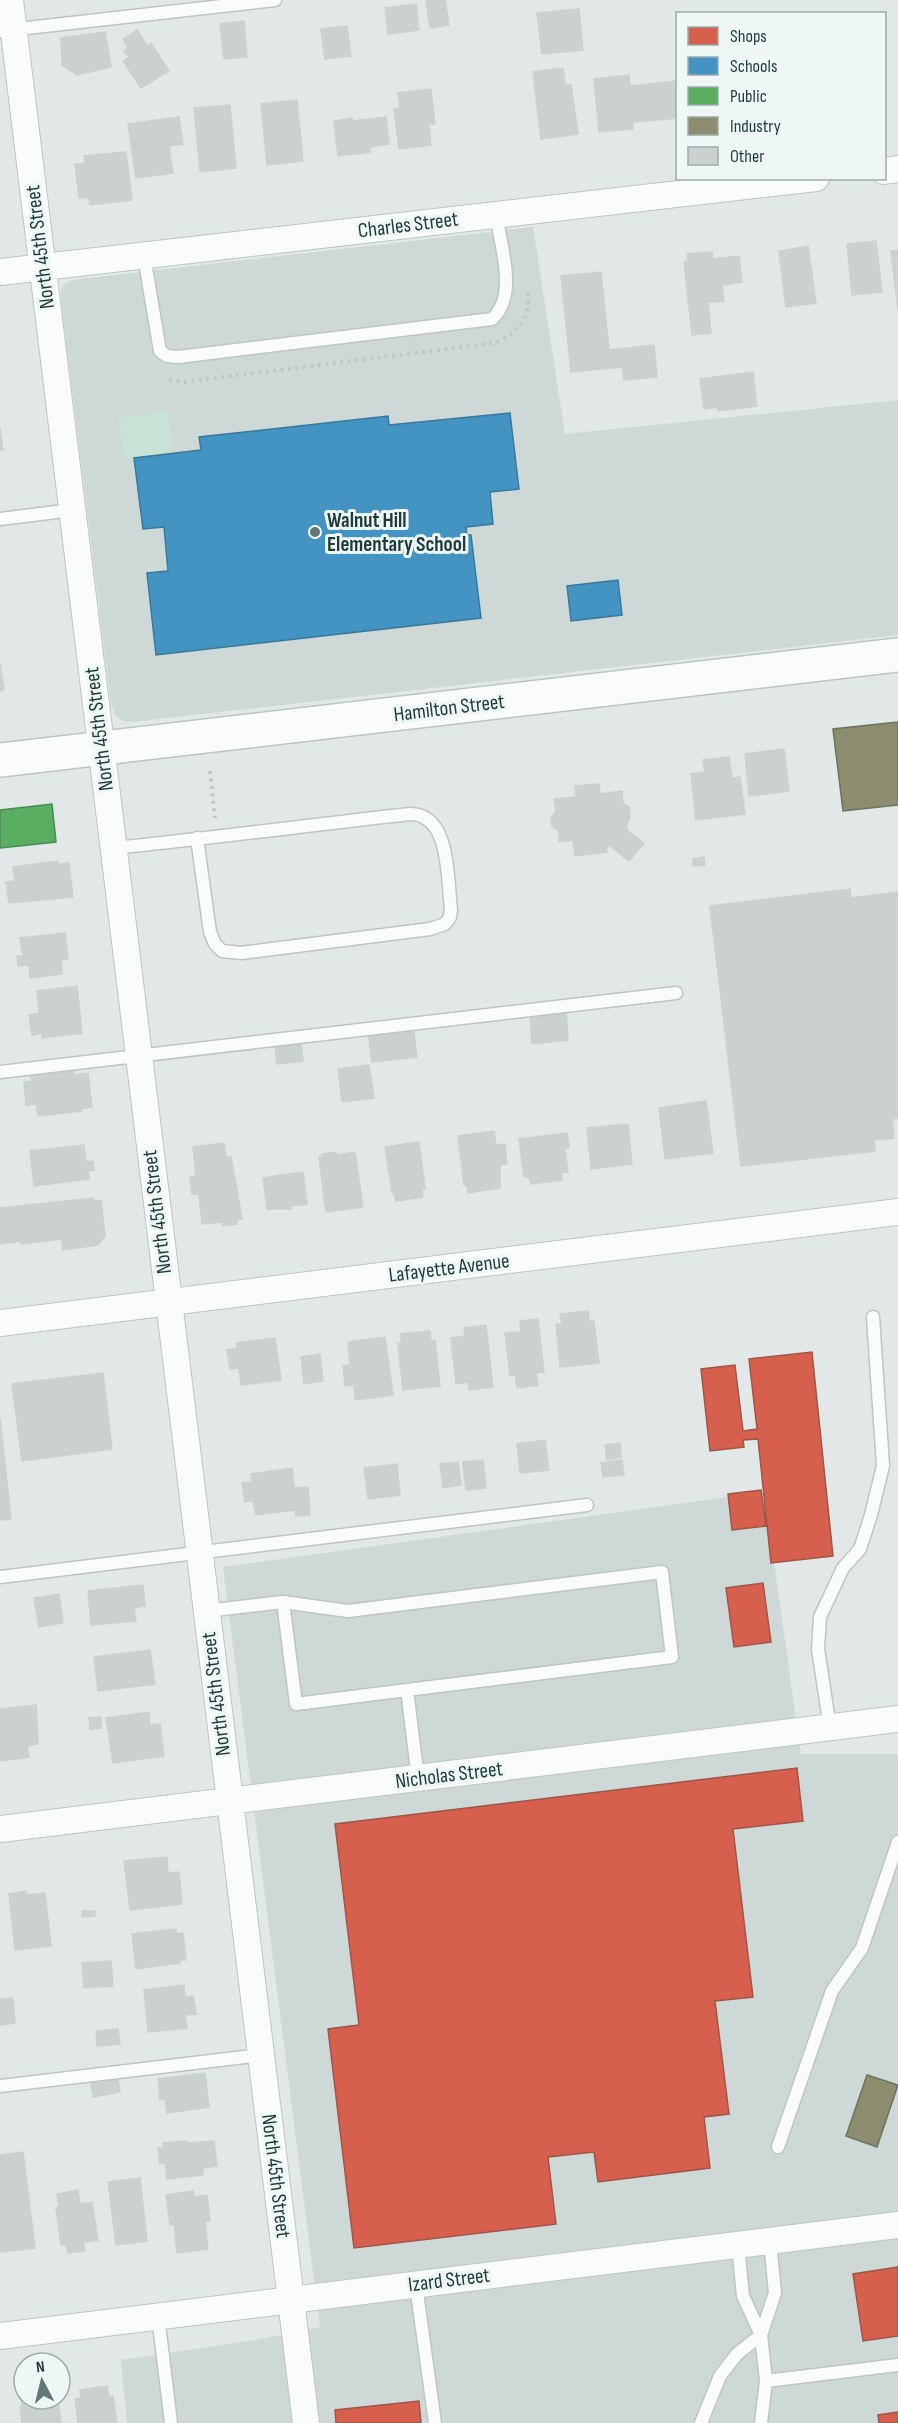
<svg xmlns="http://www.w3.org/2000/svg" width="898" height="2423" font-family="'Sofia Sans Condensed',sans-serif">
	<rect width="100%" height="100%" fill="#e1e8e7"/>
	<path fill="#ced9d7" d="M 533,227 L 565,434 L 898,400 L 898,635 L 133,722 L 123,721 L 116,716 L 111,704 L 61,299 L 61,289 L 65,283 L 72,280 Z
		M 764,1492 L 801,1754 L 898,1754 L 898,2423 L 127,2423 L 121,2360 L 255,2340 L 320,2327 L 223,1567 Z"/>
	<path fill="#c9e2d6" d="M 168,411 L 173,453 L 124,459 L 119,418 Z"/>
	<path fill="#d6604d" stroke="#9f5547" stroke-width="1.5" d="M 812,1352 L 833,1556 L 771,1563 L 758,1439 L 743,1440 L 744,1447 L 710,1451 L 701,1369 L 735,1365 L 743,1431 L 757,1429 L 749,1359 Z
		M 761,1490 L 766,1526 L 732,1530 L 728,1494 Z
		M 763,1583 L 771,1642 L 734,1647 L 726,1588 Z
		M 797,1768 L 803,1821 L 733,1829 L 753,1997 L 715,2001 L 729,2114 L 704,2117 L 710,2168 L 598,2182 L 594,2152 L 548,2157 L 556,2224 L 354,2248 L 328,2029 L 359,2025 L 335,1824 Z
		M 898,2267 L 898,2336 L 863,2341 L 853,2274 Z
		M 419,2401 L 421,2423 L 336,2423 L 335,2410 Z
		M 898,2412 L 898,2423 L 879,2423 L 878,2415 Z"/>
	<path fill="#4393c3" stroke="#38799a" stroke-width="1.5" d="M 510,413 L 519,489 L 490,492 L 493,524 L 466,527 L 467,535 L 471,535 L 481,618 L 156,655 L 147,573 L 168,571 L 164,527 L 143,529 L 134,458 L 201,450 L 199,437 L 388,416 L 389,425 Z
		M 618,580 L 622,615 L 571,621 L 567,586 Z"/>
	<path fill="#5aae61" stroke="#488c55" stroke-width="1.5" d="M 52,804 L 56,842 L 0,848 L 0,810 Z"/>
	<path fill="#8c8c6e" stroke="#6b745e" stroke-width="1.5" d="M 898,722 L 898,805 L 843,811 L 833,729 Z
		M 867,2075 L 898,2085 L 877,2147 L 846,2136 Z"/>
	<path fill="#cbd1d0" stroke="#cad1cf" stroke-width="1.5" d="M 426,0 L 445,0 L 449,25 L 430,28 Z
		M 416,4 L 419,30 L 388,34 L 385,8 Z
		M 579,9 L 583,50 L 542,54 L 537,13 Z
		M 244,21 L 247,57 L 224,59 L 220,24 Z
		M 347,26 L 351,56 L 325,59 L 321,29 Z
		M 137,30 L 147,46 L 151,43 L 169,71 L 141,88 L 123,61 L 129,57 L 124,51 L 128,48 L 123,39 Z
		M 105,32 L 111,67 L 77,75 L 62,65 L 61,38 Z
		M 563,68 L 565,85 L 571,84 L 578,134 L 541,139 L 533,72 Z
		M 629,75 L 630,86 L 676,81 L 678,118 L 633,122 L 633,129 L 599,132 L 594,79 Z
		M 431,89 L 435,124 L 429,124 L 431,145 L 399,149 L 394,109 L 400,108 L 398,93 Z
		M 297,100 L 303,161 L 267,165 L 261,104 Z
		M 230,105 L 236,168 L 200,172 L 194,108 Z
		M 179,117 L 183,144 L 169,146 L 173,173 L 136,178 L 128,124 Z
		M 386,117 L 389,144 L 370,147 L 370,152 L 338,156 L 334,121 L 352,118 L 353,121 Z
		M 126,152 L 132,200 L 90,205 L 89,197 L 79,198 L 75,164 L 85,164 L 84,156 Z
		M 876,241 L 882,292 L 852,295 L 847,244 Z
		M 808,246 L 816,303 L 786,307 L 779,251 Z
		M 898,250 L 898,311 L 891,251 Z
		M 712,252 L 713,259 L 739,256 L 742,282 L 722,285 L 724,301 L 708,302 L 711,333 L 692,335 L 684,262 L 688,261 L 687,254 Z
		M 601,272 L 609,350 L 654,345 L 657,377 L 624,380 L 622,367 L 571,372 L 561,276 Z
		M 753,372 L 757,406 L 718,411 L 717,407 L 704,409 L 700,379 Z
		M 0,428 L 3,450 L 0,450 Z
		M 0,663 L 4,690 L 0,691 Z
		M 784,749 L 789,791 L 749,796 L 745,754 Z
		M 729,757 L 732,778 L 740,777 L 745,814 L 696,820 L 691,774 L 705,772 L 703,760 Z
		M 599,784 L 600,794 L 622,791 L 623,803 L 629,807 L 630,818 L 627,823 L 627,830 L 644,843 L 629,861 L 610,846 L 606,846 L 607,852 L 575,856 L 573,840 L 559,842 L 559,831 L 552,826 L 551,818 L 556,811 L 554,799 L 576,797 L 575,786 Z
		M 704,857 L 705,865 L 693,866 L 693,859 Z
		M 58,861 L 58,864 L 69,863 L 73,897 L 9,903 L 6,882 L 15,881 L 13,867 Z
		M 850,889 L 851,898 L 898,892 L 898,1118 L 892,1119 L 894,1138 L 874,1140 L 875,1151 L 741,1166 L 710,906 Z
		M 65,933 L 68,959 L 61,960 L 62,974 L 30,978 L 29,965 L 18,966 L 17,956 L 23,956 L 20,938 Z
		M 77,986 L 82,1033 L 42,1038 L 42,1033 L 32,1035 L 29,1015 L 39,1013 L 37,991 Z
		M 566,1009 L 568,1040 L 532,1044 L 530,1012 Z
		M 413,1025 L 417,1057 L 372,1062 L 368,1030 Z
		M 301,1043 L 303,1061 L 277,1064 L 275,1047 Z
		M 369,1065 L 374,1098 L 342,1102 L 338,1069 Z
		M 67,1069 L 67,1072 L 74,1071 L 74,1075 L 88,1073 L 92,1107 L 81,1109 L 81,1111 L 38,1116 L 36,1104 L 26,1105 L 24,1082 L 32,1081 L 31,1076 Z
		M 706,1101 L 713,1153 L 665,1159 L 659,1108 Z
		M 628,1124 L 632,1164 L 591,1169 L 587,1128 Z
		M 494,1131 L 496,1145 L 505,1144 L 507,1164 L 500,1164 L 500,1188 L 468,1193 L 467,1185 L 464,1185 L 458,1136 Z
		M 567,1133 L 569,1148 L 565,1149 L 568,1172 L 561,1173 L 562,1180 L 531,1184 L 529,1177 L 524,1177 L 519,1139 Z
		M 419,1142 L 425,1189 L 422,1189 L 423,1197 L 396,1201 L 394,1193 L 392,1193 L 385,1147 Z
		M 224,1143 L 226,1157 L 231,1157 L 242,1219 L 237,1220 L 237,1224 L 223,1226 L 222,1222 L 202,1224 L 199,1194 L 192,1194 L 190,1177 L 196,1176 L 193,1147 Z
		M 84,1145 L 86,1162 L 93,1161 L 94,1170 L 88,1171 L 89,1179 L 34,1186 L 30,1151 Z
		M 336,1152 L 336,1155 L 355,1152 L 363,1207 L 326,1212 L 319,1157 L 322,1157 L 322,1154 Z
		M 303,1172 L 307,1204 L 291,1206 L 291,1209 L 267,1209 L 263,1178 Z
		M 94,1198 L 94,1201 L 101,1200 L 105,1236 L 98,1245 L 63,1250 L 62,1239 L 21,1244 L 21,1241 L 0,1244 L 0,1208 Z
		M 588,1311 L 589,1321 L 594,1321 L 599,1363 L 560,1367 L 556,1324 L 562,1324 L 560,1314 Z
		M 538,1319 L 544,1372 L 536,1373 L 538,1385 L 517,1388 L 515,1375 L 510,1376 L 505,1333 L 521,1332 L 520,1321 Z
		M 486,1325 L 493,1387 L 469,1390 L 468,1382 L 456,1384 L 451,1338 L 465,1336 L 464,1328 Z
		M 430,1331 L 431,1341 L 435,1340 L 440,1386 L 403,1390 L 398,1344 L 401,1343 L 401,1334 Z
		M 385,1337 L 393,1395 L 355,1400 L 354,1385 L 345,1386 L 343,1366 L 350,1365 L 348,1342 Z
		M 275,1338 L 281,1380 L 241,1385 L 239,1368 L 230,1369 L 227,1350 L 237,1349 L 237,1343 Z
		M 320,1354 L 323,1381 L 304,1384 L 301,1357 Z
		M 103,1373 L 112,1449 L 22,1461 L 12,1384 Z
		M 0,1418 L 11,1519 L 0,1520 Z
		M 545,1440 L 549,1470 L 520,1473 L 517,1444 Z
		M 620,1443 L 621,1457 L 607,1460 L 605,1445 Z
		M 483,1460 L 486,1488 L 466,1490 L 463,1462 Z
		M 622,1460 L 624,1475 L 603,1477 L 601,1463 Z
		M 458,1462 L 461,1485 L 443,1488 L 440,1464 Z
		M 397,1464 L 400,1495 L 368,1499 L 364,1468 Z
		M 292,1468 L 294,1488 L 308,1487 L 310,1515 L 296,1516 L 295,1510 L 256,1515 L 253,1501 L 245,1502 L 242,1483 L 252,1482 L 251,1474 Z
		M 143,1585 L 145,1606 L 134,1608 L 136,1621 L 91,1625 L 88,1591 Z
		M 59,1594 L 63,1623 L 39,1627 L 34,1598 Z
		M 150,1650 L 155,1684 L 98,1691 L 94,1657 Z
		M 36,1705 L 38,1744 L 27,1746 L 29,1757 L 0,1761 L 0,1709 Z
		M 149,1712 L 150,1725 L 160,1724 L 164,1756 L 113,1763 L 106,1718 Z
		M 101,1717 L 101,1728 L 90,1729 L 89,1718 Z
		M 167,1857 L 168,1873 L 179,1872 L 182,1904 L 130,1910 L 124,1861 Z
		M 26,1891 L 27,1895 L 45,1893 L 51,1946 L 15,1950 L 9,1894 Z
		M 82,1911 L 95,1911 L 95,1916 L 82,1917 Z
		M 176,1929 L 176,1934 L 183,1933 L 186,1960 L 180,1960 L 180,1963 L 136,1969 L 132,1934 Z
		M 111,1961 L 113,1986 L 84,1988 L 82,1963 Z
		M 184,1985 L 185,1997 L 193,1996 L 196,2014 L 185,2015 L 187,2028 L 148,2032 L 144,1990 Z
		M 13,1998 L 15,2023 L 0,2025 L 0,1999 Z
		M 118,2029 L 120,2044 L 97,2046 L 96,2031 Z
		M 117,2073 L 120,2092 L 93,2097 L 90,2078 Z
		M 205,2073 L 209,2107 L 167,2113 L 165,2099 L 160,2100 L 158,2079 Z
		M 187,2141 L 187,2143 L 214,2141 L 217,2166 L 203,2168 L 203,2175 L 167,2179 L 165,2163 L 160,2164 L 158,2148 L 163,2148 L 163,2143 Z
		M 23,2152 L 35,2248 L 0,2252 L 0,2155 Z
		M 140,2178 L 147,2241 L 116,2245 L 108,2182 Z
		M 78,2190 L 80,2204 L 92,2202 L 98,2240 L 83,2242 L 85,2251 L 68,2253 L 66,2245 L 61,2245 L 56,2208 L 59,2207 L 57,2194 Z
		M 193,2191 L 194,2197 L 207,2195 L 210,2221 L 205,2222 L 208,2249 L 177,2253 L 174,2224 L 170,2225 L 166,2195 Z
		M 107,2386 L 109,2397 L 113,2396 L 117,2423 L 78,2423 L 75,2399 L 81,2398 L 80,2390 Z
		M 21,2399 L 55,2399 L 55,2402 L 58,2402 L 61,2423 L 22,2423 L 20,2407 L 22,2407 Z"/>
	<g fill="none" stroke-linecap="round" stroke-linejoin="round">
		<g stroke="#bec5c4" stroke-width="15">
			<path id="service" d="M 0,31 L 275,0
				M 144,256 L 160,351 L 167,356 L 178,357 L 492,319 C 518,296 501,247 496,215
				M 0,519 L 72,510
				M 114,848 C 212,838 311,825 410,814 C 451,814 447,879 451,909 L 450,917 L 445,924 L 430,929 L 241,953 L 222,951 L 215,944 L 210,932 L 197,838
				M 0,1072 L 676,993
				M 0,1577 L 587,1505
				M 283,1602 L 348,1611 L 662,1572 L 672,1657 L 407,1690
				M 206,1611 L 283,1602 L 296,1704 L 407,1690 L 418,1779
				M 830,1728 L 818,1649 L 820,1617 L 843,1568 L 860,1549 L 871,1515 L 883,1466 L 873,1317
				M 0,2086 L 261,2055
				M 778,2147 L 832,1991 L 862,1948 L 898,1842
				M 738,2245 L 743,2296 L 761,2335 L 766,2381 L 761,2423
				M 416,2285 L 435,2423
				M 158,2316 L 171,2423
				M 766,2381 L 898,2365
				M 701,2423 L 720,2376 L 737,2354 L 761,2335 L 775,2293 L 770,2241"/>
		</g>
		<g stroke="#bec5c4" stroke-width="28">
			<path id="minor" d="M 10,0 L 306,2423
				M 884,171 L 898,169
				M 0,272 L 816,178
				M 0,1323 L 898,1212
				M 0,1829 L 898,1719
				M 0,2336 L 898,2225"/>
		</g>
		<g stroke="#bdc5c4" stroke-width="36">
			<path id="secondary" d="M 0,760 L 898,655"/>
		</g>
		<path stroke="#bfc8c8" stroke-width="4" stroke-dasharray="3 4.5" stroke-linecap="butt" d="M 169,380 L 184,382 L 494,343 C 516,335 531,318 528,293
			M 210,771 L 215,818"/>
		<use href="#service" stroke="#fafcfb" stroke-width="12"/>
		<use href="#minor" stroke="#fafcfb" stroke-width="26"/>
		<use href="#secondary" stroke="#fafcfb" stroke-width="33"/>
	</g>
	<circle fill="#627876" stroke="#eef7f5" stroke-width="2" cx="315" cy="532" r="6"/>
	<g text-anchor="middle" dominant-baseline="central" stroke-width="6" stroke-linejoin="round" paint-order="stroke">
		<g font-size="21" fill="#1e3b39" stroke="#eef7f5">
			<text transform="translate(408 225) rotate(-7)">Charles Street</text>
			<text transform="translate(40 247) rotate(-97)">North 45th Street</text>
			<text transform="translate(449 708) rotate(-7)">Hamilton Street</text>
			<text transform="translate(99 729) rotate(-97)">North 45th Street</text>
			<text transform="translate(157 1212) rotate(-97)">North 45th Street</text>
			<text transform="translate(449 1268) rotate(-7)">Lafayette Avenue</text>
			<text transform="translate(216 1694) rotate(-97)">North 45th Street</text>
			<text transform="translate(449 1775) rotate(-7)">Nicholas Street</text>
			<text transform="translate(276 2176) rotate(83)">North 45th Street</text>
			<text transform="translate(449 2280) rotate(-7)">Izard Street</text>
		</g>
		<g font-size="21" font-weight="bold" fill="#1e3b39" stroke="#eef7f5" text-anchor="start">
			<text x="327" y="520">Walnut Hill<tspan x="327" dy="24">Elementary School</tspan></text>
		</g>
	</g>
	<rect x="676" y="12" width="210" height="168" fill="#eef7f5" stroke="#9bacaa" stroke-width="1.5"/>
	<rect x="688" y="27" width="30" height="18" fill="#d6604d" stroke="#9bacaa" stroke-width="1.5"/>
	<text x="730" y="42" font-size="18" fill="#1e3b39">Shops</text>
	<rect x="688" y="57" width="30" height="18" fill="#4393c3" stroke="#9bacaa" stroke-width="1.5"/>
	<text x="730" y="72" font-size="18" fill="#1e3b39">Schools</text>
	<rect x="688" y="87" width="30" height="18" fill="#5aae61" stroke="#9bacaa" stroke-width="1.5"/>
	<text x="730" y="102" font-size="18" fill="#1e3b39">Public</text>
	<rect x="688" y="117" width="30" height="18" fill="#8c8c6e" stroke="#9bacaa" stroke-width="1.5"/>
	<text x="730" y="132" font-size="18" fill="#1e3b39">Industry</text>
	<rect x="688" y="147" width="30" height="18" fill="#cbd1d0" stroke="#9bacaa" stroke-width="1.5"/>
	<text x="730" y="162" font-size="18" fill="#1e3b39">Other</text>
	<g transform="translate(42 2381) rotate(353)"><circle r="28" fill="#eef7f5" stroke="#9bacaa" stroke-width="1.5"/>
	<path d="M0-4.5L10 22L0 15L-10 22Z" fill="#627876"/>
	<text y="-9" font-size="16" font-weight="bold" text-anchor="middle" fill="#1e3b39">N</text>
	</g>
</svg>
